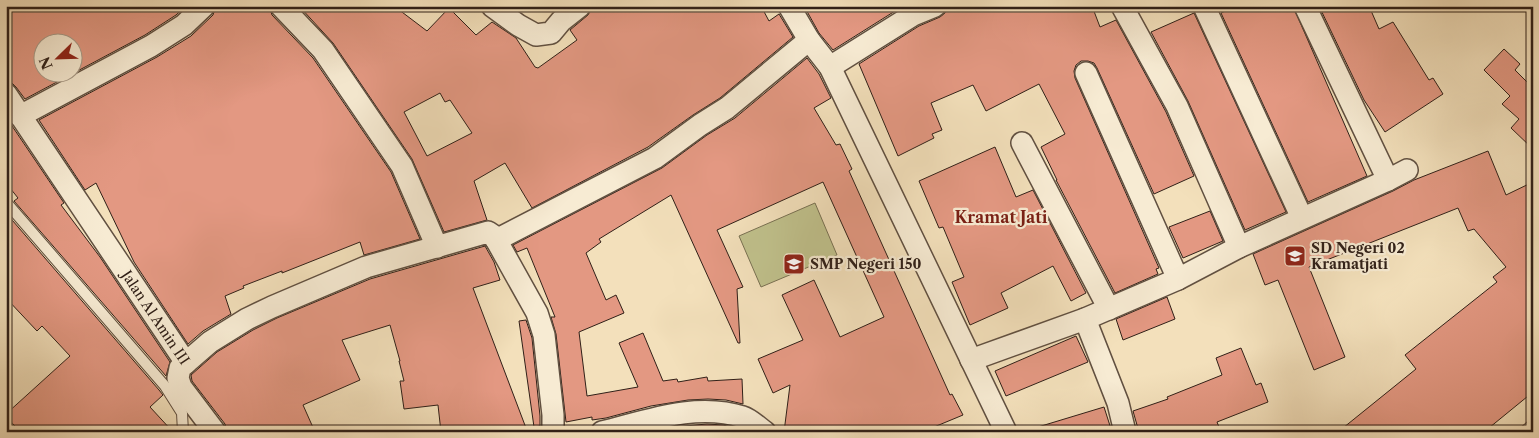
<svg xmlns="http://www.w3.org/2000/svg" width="1539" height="438" font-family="'Libre Caslon Text',serif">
	<rect width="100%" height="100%" fill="#f3e0bb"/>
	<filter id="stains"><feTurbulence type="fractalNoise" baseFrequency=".004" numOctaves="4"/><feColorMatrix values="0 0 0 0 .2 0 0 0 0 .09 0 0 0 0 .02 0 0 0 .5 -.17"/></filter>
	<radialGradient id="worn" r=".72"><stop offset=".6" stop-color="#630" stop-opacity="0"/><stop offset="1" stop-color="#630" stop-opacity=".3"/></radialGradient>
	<path fill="#c0c18c" stroke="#787052" d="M 815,203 L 837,255 L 761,287 L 739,236 Z"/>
	<path fill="#e39882" stroke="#302018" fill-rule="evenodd" d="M 6,6 L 186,6 L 176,15 L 145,35 L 25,99 L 16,87 L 12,83 L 6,82 ZM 42,42 L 72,42 L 72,72 L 42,72 Z
		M 216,6 L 269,6 L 272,15 L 313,58 L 391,172 L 420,239 L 364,255 L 360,242 L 282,273 L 282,271 L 243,286 L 244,288 L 225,296 L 231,314 L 203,331 L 188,344 L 134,262 L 96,183 L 85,190 L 39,120 L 157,57 L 191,36 L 213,15 Z
		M 299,6 L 394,6 L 427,31 L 449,8 L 476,35 L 492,22 L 516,38 L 535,67 L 538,68 L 577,40 L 570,30 L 588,15 L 592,6 L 761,6 L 769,21 L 779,14 L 793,37 L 720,98 L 693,115 L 648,147 L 532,208 L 505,163 L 474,181 L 487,220 L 444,232 L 412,159 L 333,43 ZM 440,93 L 445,102 L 450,100 L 472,133 L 427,156 L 404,112 Z
		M 804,6 L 903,6 L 833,50 L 819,33 Z
		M 947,6 L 1092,6 L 1100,27 L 1116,20 L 1166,112 L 1194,176 L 1154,194 L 1097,68 L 1094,63 L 1088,61 L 1081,61 L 1076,65 L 1074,71 L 1075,78 L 1159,268 L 1156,269 L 1158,274 L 1115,293 L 1056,180 L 1057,180 L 1041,147 L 1065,134 L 1039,84 L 986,111 L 973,85 L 931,103 L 942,130 L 932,134 L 934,138 L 898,156 L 859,64 L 919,26 L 940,17 L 945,13 Z
		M 1236,6 L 1293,6 L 1367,176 L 1308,202 L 1221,13 Z
		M 1319,6 L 1369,6 L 1379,29 L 1393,22 L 1429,80 L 1433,78 L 1443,94 L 1385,132 L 1364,100 Z
		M 1194,13 L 1286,212 L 1245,230 L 1188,101 L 1151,32 Z
		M 1504,49 L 1520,64 L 1515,70 L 1533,88 L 1533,149 L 1511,128 L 1519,119 L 1502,104 L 1510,96 L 1484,70 Z
		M 807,58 L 819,74 L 831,98 L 814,108 L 836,145 L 840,144 L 852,169 L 849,171 L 950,395 L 952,394 L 963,415 L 922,432 L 784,432 L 790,385 L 773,393 L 758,359 L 803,340 L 782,295 L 814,280 L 840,337 L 884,317 L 823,182 L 717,230 L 743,287 L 737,289 L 740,343 L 738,343 L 671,195 L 599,239 L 601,242 L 586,253 L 606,300 L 616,295 L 624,313 L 579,332 L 587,396 L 638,387 L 619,343 L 643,333 L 663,381 L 677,379 L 678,382 L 707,377 L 708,381 L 742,379 L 743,404 L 726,400 L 708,399 L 688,400 L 651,406 L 606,418 L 592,420 L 592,417 L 566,422 L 556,334 L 551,317 L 555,317 L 527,248 L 517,252 L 513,245 L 662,168 L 707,135 L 735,118 Z
		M 6,117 L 64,203 L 61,205 L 100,257 L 170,362 L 166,376 L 14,201 L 18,198 L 6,183 Z
		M 995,147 L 1016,197 L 1033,190 L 1086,293 L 1071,301 L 1053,266 L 1001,293 L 1008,308 L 970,325 L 952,282 L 964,277 L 943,227 L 939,228 L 919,181 Z
		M 1488,151 L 1506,195 L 1533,182 L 1533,392 L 1484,432 L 1338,432 L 1416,369 L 1405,355 L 1497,282 L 1493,277 L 1506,267 L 1474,229 L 1468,231 L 1458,208 L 1309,267 L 1345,357 L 1314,370 L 1278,280 L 1265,285 L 1253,254 L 1393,191 L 1414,180 Z
		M 1210,211 L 1223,241 L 1183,258 L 1169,227 Z
		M 6,213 L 159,390 L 163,395 L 150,407 L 173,432 L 20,432 L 6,416 L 6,414 L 70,356 L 42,326 L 37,331 L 6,298 Z
		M 485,246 L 494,262 L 500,280 L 473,288 L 526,428 L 494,432 L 441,432 L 438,405 L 404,409 L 400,381 L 404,381 L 399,361 L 400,361 L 390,325 L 342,340 L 360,380 L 303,405 L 315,432 L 227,432 L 225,424 L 192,381 L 191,375 L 217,352 L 253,330 L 277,318 L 370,279 Z
		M 1167,297 L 1175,319 L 1123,340 L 1116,319 Z
		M 526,320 L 532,338 L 540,416 L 540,426 L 534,427 L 519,321 Z
		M 1076,336 L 1088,362 L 1006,396 L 995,371 Z
		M 1241,348 L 1256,385 L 1261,383 L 1268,402 L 1217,422 L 1221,432 L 1139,432 L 1133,411 L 1168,399 L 1167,397 L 1222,375 L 1216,358 Z
		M 1104,407 L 1112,432 L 1039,432 L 1038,427 Z
		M 707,424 L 723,425 L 739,429 L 741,432 L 652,432 L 674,427 Z"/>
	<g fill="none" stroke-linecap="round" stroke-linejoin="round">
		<g stroke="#615041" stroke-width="12">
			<path id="lane" d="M 6,202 L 165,386 L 182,413 L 183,432
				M 1524,432 L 1533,424"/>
		</g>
		<g stroke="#615041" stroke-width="24">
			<g id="street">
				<path d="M 281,6 L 323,50 L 402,166 L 437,247"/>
				<path d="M 492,6 L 518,25 L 536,35 L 551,33 L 561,21 L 580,6"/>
				<path d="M 789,6 L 809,40 L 830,67 L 1006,432"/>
				<path d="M 1122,6 L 1177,106 L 1239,247"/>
				<path d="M 1204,6 L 1302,218"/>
				<path d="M 1305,6 L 1388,180"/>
				<path d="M 830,67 L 913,15 L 935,6"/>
				<path d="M 1086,73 L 1178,279"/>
				<path id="s1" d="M 6,94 L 186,363"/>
				<path d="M 20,116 L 151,46 L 184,25 L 204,6"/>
				<path d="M 1022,143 L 1109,309"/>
				<path d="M 496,240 L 655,158 L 700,125 L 727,108 L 809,40"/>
				<path d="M 1085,319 L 1118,403 L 1125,432"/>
				<path d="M 971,360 L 1085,319 L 1178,279 L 1239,247 L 1388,180 L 1407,170"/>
				<path d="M 215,432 L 181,387 L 178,378 L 180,368 L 210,342 L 247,319 L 272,307 L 366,267 L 488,232 L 494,236 L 537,313 L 544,335 L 553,415 L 553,432"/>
				<path d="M 602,432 C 647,421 696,402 743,417 C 750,419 758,427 765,432"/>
			</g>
		</g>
		<use href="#lane" stroke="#f7ebd3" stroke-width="10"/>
		<use href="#street" stroke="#f7ebd3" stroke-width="21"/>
	</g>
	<defs>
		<g id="school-square" transform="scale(1.125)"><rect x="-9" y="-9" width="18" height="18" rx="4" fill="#8f2418" stroke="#f7ebd3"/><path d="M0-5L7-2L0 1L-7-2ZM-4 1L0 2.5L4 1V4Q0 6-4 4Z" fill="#fff"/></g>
	</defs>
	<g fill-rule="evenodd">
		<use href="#school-square" x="1295" y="256"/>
		<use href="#school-square" x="794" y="264"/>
	</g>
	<g text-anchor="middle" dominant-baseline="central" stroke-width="4.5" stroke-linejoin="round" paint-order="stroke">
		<g font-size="14" font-weight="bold" fill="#302018" stroke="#f7ebd3" text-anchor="start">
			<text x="1311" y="248">SD Negeri 02<tspan x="1311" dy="16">Kramatjati</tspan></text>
			<text x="810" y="264">SMP Negeri 150</text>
		</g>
		<g font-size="14" fill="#302018" stroke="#f7ebd3">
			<text stroke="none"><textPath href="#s1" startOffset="269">Jalan Al Amin III</textPath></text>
		</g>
		<g font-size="16" font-weight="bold" fill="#7a1f14" stroke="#f7ebd3">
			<text x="1001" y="217">Kramat Jati</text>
		</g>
	</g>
	<rect width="1539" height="438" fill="none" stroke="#f3e0bb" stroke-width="25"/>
	<rect x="8" y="8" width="1524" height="423" fill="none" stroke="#302018" stroke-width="2.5"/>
	<rect x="12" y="12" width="1514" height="413" fill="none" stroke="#302018"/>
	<g transform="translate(58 58) rotate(247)"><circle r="24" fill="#f7ebd3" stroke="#a79a88"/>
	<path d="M0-4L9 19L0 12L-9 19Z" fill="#8f2418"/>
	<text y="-8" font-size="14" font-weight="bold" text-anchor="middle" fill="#302018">N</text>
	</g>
	<rect width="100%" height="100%" filter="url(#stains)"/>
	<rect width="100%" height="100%" fill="url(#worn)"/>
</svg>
